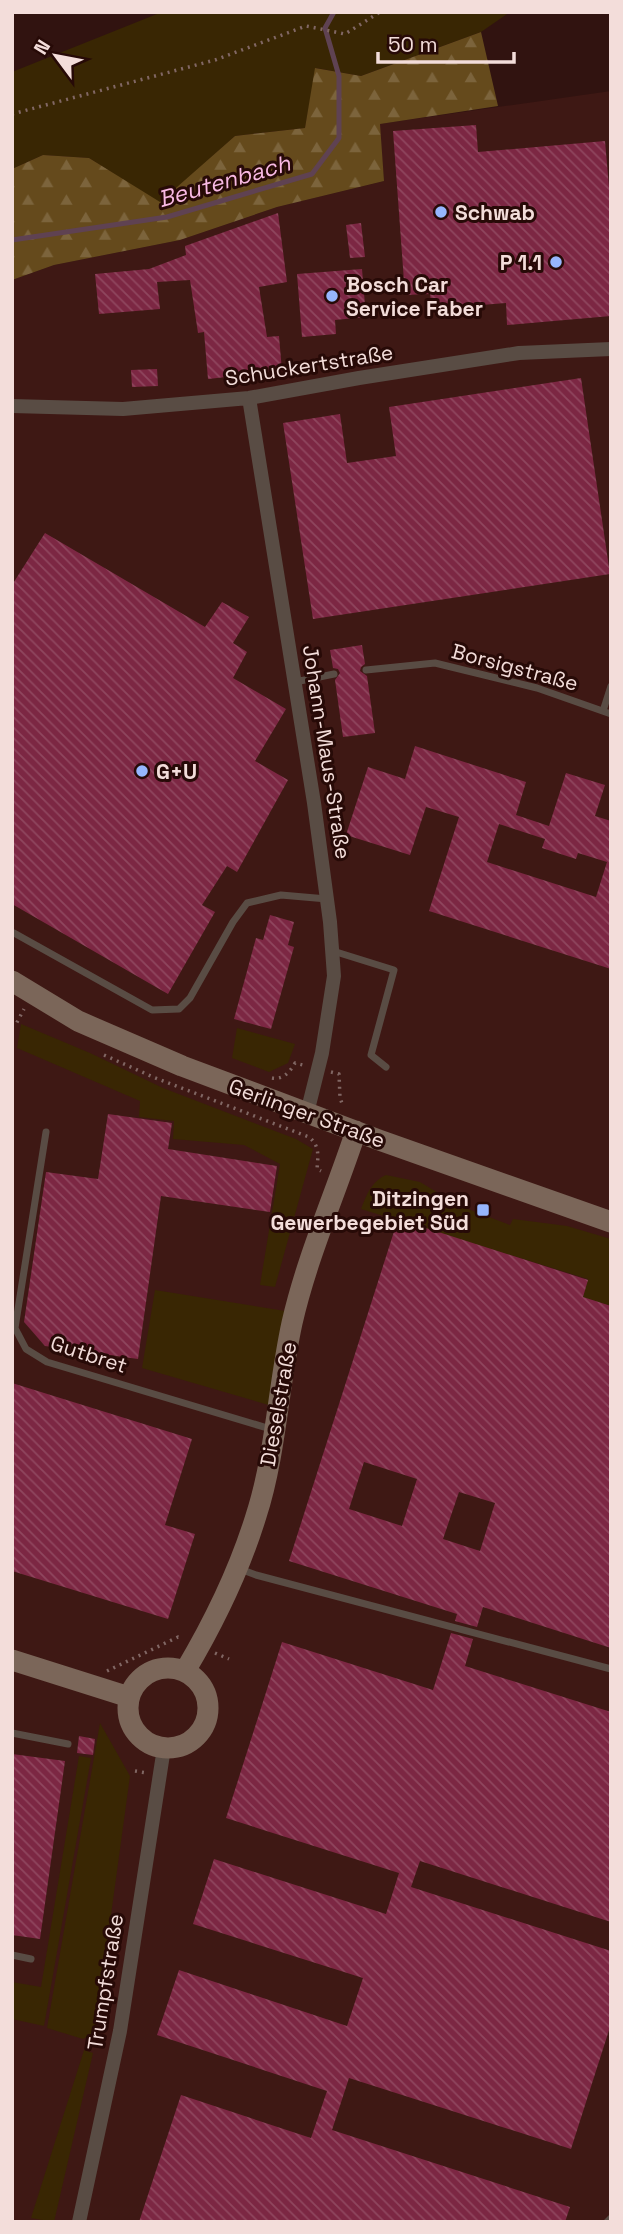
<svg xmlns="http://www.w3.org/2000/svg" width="623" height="2234" font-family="'Space Grotesk',sans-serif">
	<defs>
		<pattern id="forest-firs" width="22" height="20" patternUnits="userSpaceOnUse" patternTransform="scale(1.75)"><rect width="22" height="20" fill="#654a1c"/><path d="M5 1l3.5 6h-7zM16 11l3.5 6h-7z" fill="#7c643c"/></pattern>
		<pattern id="building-back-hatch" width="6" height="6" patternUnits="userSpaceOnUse" patternTransform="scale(1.75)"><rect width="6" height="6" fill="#7c2743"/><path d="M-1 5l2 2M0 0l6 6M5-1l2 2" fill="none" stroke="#8f465e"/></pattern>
	</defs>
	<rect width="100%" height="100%" fill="#311310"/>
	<path fill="#3e1814" d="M 611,91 L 611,2222 L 12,2222 L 12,280 L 54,265 L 180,240 L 277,207 L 384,181 L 379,124 Z"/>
	<path fill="#392603" d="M 162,12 L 510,12 L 481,32 L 361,76 L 316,68 L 305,128 L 235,136 L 160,203 L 89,158 L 43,155 L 12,169 L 12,72 Z
		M 21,1024 L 90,1053 L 163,1088 L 296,1139 L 313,1149 L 275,1287 L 260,1285 L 280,1164 L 244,1145 L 173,1139 L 174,1121 L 139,1117 L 140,1101 L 17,1048 Z
		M 237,1028 L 295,1044 L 288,1063 L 269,1072 L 232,1058 Z
		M 386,1175 L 420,1182 L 460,1206 L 510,1225 L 513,1219 L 567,1226 L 611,1239 L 611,1306 L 583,1297 L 588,1279 L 361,1209 C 367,1194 371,1182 386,1175 Z
		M 155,1290 L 285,1311 L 272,1406 L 142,1368 Z
		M 100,1723 L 130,1776 L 95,2032 L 83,2039 L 47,2028 Z
		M 79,1756 L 91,1758 L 44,2026 L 12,2019 L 12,1982 L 41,1987 Z
		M 84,2050 L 93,2053 L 54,2222 L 31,2218 Z"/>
	<path fill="url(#forest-firs)" d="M 481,32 L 498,106 L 380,124 L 384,181 L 277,207 L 180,240 L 54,265 L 12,280 L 12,169 L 43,155 L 89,158 L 160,202 L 235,136 L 305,128 L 315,68 L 361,76 Z"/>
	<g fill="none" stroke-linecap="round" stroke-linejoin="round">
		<path stroke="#5f4252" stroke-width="5" d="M 12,240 L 167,217 L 312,174 L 339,138 L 339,76 L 325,28 L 334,12"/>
	</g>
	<path fill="url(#building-back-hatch)" fill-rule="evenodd" d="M 476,125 L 478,152 L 605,141 L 611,209 L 611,316 L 507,325 L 506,303 L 432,309 L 430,294 L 405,295 L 393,131 Z
		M 278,213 L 287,282 L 259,287 L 267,337 L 279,336 L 282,371 L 208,379 L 204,332 L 198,333 L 190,280 L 157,282 L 160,309 L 99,314 L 95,274 L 149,269 L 186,255 L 185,246 Z
		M 361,223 L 365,257 L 350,258 L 346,225 Z
		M 362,269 L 366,317 L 335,320 L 336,334 L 302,337 L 297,274 Z
		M 157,369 L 158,386 L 132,387 L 131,370 Z
		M 581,378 L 610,574 L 313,619 L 283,423 L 340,414 L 347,463 L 396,456 L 389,407 Z
		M 45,533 L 205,627 L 222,602 L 249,617 L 233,643 L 247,652 L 233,678 L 286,709 L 255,761 L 288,780 L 237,872 L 227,866 L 202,905 L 215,912 L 168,994 L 12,904 L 12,585 Z
		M 362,645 L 365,664 L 361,667 L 360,671 L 367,676 L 375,733 L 343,737 L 335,680 L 340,673 L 338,669 L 333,668 L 330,650 Z
		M 415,746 L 526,782 L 516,815 L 549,826 L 566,773 L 605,785 L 595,816 L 611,821 L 611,969 L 429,911 L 459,817 L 426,807 L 410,855 L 346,835 L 368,767 L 405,779 ZM 499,824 L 545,839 L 542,848 L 576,859 L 578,853 L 607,862 L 596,897 L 487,862 Z
		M 270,915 L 294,922 L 288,945 L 294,947 L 271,1029 L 234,1019 L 256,938 L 263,940 Z
		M 108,1114 L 172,1123 L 168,1149 L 277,1166 L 270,1212 L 161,1196 L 138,1359 L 45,1346 L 24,1322 L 46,1172 L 98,1179 Z
		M 398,1219 L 588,1280 L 583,1297 L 611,1306 L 611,1648 L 483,1607 L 477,1627 L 455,1621 L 457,1614 L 289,1561 ZM 364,1462 L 417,1479 L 402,1526 L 349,1509 ZM 459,1492 L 495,1503 L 480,1551 L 443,1539 Z
		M 12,1383 L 192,1439 L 165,1525 L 195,1534 L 168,1619 L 12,1571 Z
		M 451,1633 L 473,1639 L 465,1666 L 611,1712 L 611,1922 L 420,1861 L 411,1887 L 611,1951 L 611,2024 L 571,2149 L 349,2078 L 332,2130 L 570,2207 L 565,2222 L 139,2222 L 181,2095 L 311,2138 L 327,2091 L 157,2035 L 179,1970 L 347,2026 L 363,1978 L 193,1924 L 214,1859 L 386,1914 L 399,1873 L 226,1818 L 282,1642 L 433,1690 Z
		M 79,1736 L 95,1739 L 93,1755 L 77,1753 Z
		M 12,1754 L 65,1761 L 40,1939 L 12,1935 Z"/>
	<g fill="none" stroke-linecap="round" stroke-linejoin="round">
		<path stroke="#816764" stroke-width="3.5" stroke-dasharray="2 5" stroke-linecap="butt" d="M 12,114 L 215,60 L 306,26 L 345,34 L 380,12
			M 12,1026 L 15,1026 L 24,1009
			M 104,1055 L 153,1077 L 309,1137 C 320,1146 318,1156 317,1169 L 321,1171
			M 331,1072 L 339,1074 L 340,1098 L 343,1106
			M 272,1078 C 283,1080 290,1072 295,1063 L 303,1065
			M 215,1653 L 229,1659
			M 107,1671 L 178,1637 L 182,1639
			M 135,1771 L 147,1773"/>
		<path stroke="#594c44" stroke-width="7" d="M 366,670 L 435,663 L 537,688 L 611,714
			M 295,682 L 334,674
			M 603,711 L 611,686
			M 14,933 L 152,1010 L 179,1009 L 190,998 L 233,922 L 247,903 L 281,895 L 327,899
			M 333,951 L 394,970 L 371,1055 L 386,1067
			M 46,1132 L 15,1328 L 26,1349 L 47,1362 L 274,1430
			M 240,1569 L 256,1575 L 611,1669
			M 12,1733 L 68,1744
			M 12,1955 L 31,1959
			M 607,2222 L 611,2218"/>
		<path stroke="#594c44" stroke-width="14" d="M 249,398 L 314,803 L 330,922 L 334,976 L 322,1053 L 307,1113
			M 12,406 L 123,409 L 249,398 L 359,378 L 519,353 L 611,349
			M 79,2222 L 120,2031 L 164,1748"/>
		<path stroke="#7b6659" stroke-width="21" d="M 12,981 L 78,1021 L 182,1066 L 379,1140 L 611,1222
			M 12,1660 L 129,1697
			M128 1708a40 40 0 1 1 80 0a40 40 0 1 1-80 0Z
			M 185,1671 C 213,1624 240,1568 256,1516 C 276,1454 278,1387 292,1323 C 307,1257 335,1195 356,1131"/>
	</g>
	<g fill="#96b6fd" stroke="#270a07" stroke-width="2.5">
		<circle cx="441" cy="212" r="7"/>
		<circle cx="556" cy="262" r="7"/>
		<circle cx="332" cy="296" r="7"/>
		<circle cx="142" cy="771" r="7"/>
		<rect x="476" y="1203" width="14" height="14" rx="3.5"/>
	</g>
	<g text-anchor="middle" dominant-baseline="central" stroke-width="6" stroke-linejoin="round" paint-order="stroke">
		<g font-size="21" font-weight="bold" fill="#f3ddda" stroke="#270a07" text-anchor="start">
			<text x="455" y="212">Schwab</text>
			<text x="542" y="262" text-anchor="end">P 1.1</text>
			<text x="346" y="284">Bosch Car<tspan x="346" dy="24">Service Faber</tspan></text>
			<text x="156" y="771">G+U</text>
			<text x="469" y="1198" text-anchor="end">Ditzingen<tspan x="469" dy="24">Gewerbegebiet Süd</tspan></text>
		</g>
		<g font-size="21" fill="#f3ddda" stroke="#270a07">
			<text transform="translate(309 365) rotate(-9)">Schuckertstraße</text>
			<text transform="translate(515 667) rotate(15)">Borsigstraße</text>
			<text transform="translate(327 752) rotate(81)">Johann-Maus-Straße</text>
			<text transform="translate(307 1113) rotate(20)">Gerlinger Straße</text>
			<text transform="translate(89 1354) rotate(18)">Gutbret</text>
			<text transform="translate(278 1404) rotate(-80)">Dieselstraße</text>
			<text transform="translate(105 1982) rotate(-81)">Trumpfstraße</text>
		</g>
		<g font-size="23" font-style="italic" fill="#f8b9e3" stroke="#270a07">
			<text transform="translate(224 181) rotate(-16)">Beutenbach</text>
		</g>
	</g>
	<rect width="623" height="2234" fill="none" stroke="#f3ddda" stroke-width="28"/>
	<g transform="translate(56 56) rotate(302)" stroke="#270a07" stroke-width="5" paint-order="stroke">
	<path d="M0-5L12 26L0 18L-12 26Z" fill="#f3ddda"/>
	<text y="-10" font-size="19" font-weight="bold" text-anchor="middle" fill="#f3ddda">N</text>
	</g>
	<path d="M378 52v10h136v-10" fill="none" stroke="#f3ddda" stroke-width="3.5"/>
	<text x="388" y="52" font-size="21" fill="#f3ddda" stroke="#270a07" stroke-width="5" paint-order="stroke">50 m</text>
</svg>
